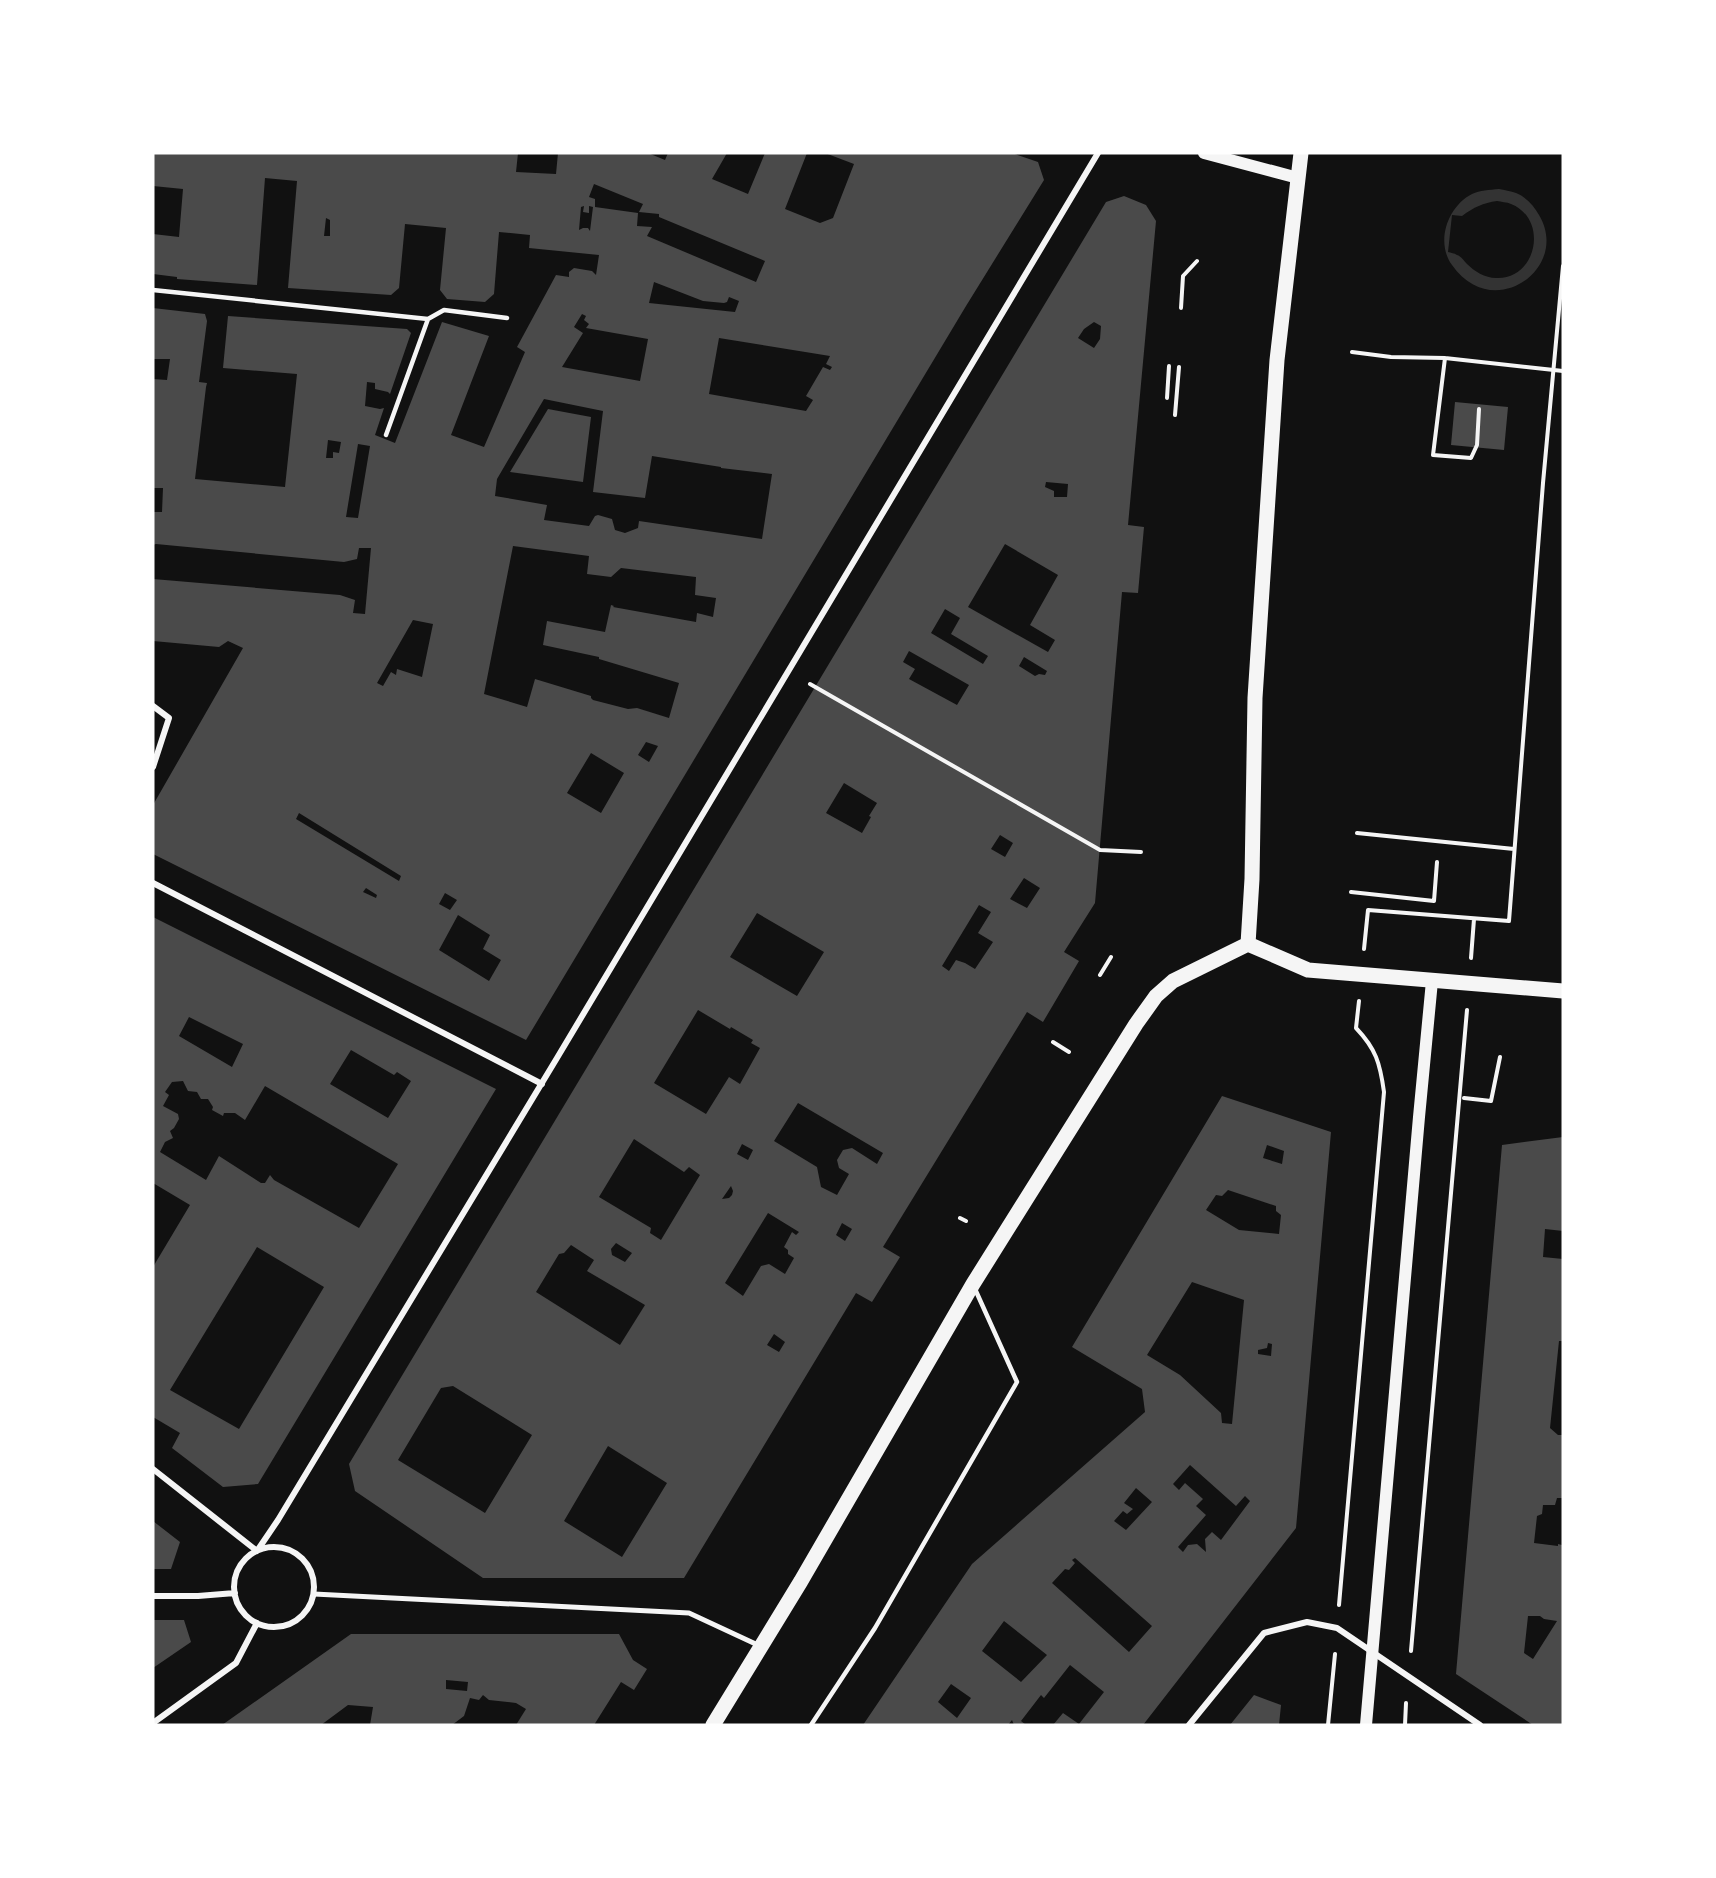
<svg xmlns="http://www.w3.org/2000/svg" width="1716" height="1878" font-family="Cabin,sans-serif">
	<rect width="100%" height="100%" fill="#111"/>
	<path fill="#333" fill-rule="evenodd" d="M 1499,189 C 1504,190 1511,191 1516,193 C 1526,197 1534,206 1539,215 C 1571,268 1493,324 1452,265 C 1435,242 1448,206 1472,194 C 1480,190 1489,190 1499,189 ZM 1497,201 C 1501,202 1507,202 1511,204 C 1549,219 1537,280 1496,278 C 1485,278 1474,271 1467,264 C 1464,261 1461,256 1457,255 C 1454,253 1451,253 1448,252 L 1452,215 L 1462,216 C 1474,207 1483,203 1497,201 Z"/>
	<path fill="#4a4a4a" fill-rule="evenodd" d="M 153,153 L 518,153 L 516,172 L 556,174 L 558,153 L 648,153 L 665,160 L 668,153 L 727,153 L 712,179 L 748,194 L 765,153 L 807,153 L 785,209 L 820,223 L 833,218 L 854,164 L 825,153 L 1012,153 L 1038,162 L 1044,180 L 966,306 L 526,1040 L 153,854 L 153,805 L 243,648 L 228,641 L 219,647 L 153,641 L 153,579 L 340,595 L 355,600 L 353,613 L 365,614 L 371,548 L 359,548 L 357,559 L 344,562 L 156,544 L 153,545 L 153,512 L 162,512 L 163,488 L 153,488 L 153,379 L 167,380 L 170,359 L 153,359 L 153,308 L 205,314 L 207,321 L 199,382 L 207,383 L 206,387 L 195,479 L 285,487 L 297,374 L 223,368 L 228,316 L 407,329 L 411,333 L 390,394 L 388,392 L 375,389 L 375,383 L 367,382 L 365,406 L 380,409 L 384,408 L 375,435 L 395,443 L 442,322 L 489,336 L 451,435 L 484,447 L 525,352 L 517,347 L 556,275 L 569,277 L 569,272 L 574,268 L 592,271 L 596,275 L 599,255 L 529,248 L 530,235 L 499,232 L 494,294 L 485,302 L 447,299 L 440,290 L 446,228 L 405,224 L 399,288 L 391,295 L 288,288 L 297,181 L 265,178 L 257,285 L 177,279 L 177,277 L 153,274 L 153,234 L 179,237 L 183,189 L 153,186 ZM 594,184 L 643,204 L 639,212 L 659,214 L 659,217 L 765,261 L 756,282 L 647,236 L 652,227 L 637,226 L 638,213 L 595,207 L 595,199 L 589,197 ZM 584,206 L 583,212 L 589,213 L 589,206 L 593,207 L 590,231 L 588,228 L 583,228 L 579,230 L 581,207 ZM 326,218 L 330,220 L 330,236 L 324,236 ZM 654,282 L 703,301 L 724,303 L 727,302 L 729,297 L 739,301 L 735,312 L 649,303 ZM 582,314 L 586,316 L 584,320 L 589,324 L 586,328 L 648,339 L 640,381 L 562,367 L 583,333 L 574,327 ZM 719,338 L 830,356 L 826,364 L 832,367 L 830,370 L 823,367 L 806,396 L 813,400 L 806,411 L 709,394 ZM 544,399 L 603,411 L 593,492 L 645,498 L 652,456 L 721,467 L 721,468 L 772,474 L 762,539 L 639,521 L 638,528 L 625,533 L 615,530 L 612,519 L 598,515 L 595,516 L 589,526 L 544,520 L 547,505 L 495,496 L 497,479 ZM 328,440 L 341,442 L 339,453 L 333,452 L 333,458 L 326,458 ZM 358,444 L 370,446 L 358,518 L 346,517 ZM 513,546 L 589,556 L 587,574 L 611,577 L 621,568 L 696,577 L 695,595 L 716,598 L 713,617 L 697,613 L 696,622 L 613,607 L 614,606 L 611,605 L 605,632 L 547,621 L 543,645 L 599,657 L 599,659 L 679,683 L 669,718 L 637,708 L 628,709 L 593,700 L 591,698 L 591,696 L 535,679 L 527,707 L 484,694 ZM 413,620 L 433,624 L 422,677 L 397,669 L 396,675 L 391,672 L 383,686 L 377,683 ZM 646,742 L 658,746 L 649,762 L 638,755 ZM 591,753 L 624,773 L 601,813 L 567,793 ZM 299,813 L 401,876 L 399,881 L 296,819 ZM 366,888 L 377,895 L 376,898 L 363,892 ZM 445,893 L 457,900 L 450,910 L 439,904 ZM 458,915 L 490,935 L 483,949 L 501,960 L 489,981 L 439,950 Z
		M 1124,196 L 1146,205 L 1156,221 L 1128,525 L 1144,527 L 1138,593 L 1122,592 L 1095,903 L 1064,952 L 1079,961 L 1043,1022 L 1027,1012 L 883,1247 L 900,1257 L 872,1302 L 856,1293 L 684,1578 L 483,1578 L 355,1491 L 349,1464 L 1106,202 ZM 1094,322 L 1101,326 L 1100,339 L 1094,348 L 1078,338 L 1084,329 ZM 1046,482 L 1068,484 L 1067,497 L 1054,497 L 1054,491 L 1045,487 ZM 1005,544 L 1058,575 L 1030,625 L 1055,640 L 1048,652 L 968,607 ZM 945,609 L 960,618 L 951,634 L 988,656 L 983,664 L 931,633 ZM 909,651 L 969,685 L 957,705 L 909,679 L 915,669 L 903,662 ZM 1024,657 L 1047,671 L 1045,675 L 1039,674 L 1035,676 L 1019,666 ZM 844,783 L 877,803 L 869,816 L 871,817 L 862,833 L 826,813 ZM 1000,835 L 1013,843 L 1005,857 L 991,849 ZM 1024,878 L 1040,888 L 1027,908 L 1010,899 ZM 979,905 L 991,912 L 978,933 L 993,942 L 975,969 L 965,963 L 956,960 L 949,971 L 942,966 ZM 757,913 L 824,952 L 797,996 L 730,957 ZM 698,1010 L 730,1029 L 731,1027 L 753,1040 L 751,1043 L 760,1048 L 740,1084 L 729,1077 L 706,1114 L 654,1083 ZM 798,1103 L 883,1153 L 877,1164 L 852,1148 L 843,1150 L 837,1160 L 839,1168 L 849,1174 L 837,1195 L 821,1187 L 817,1167 L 774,1141 ZM 634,1139 L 684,1172 L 689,1167 L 700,1175 L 661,1240 L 650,1233 L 651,1228 L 599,1197 ZM 742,1144 L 753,1150 L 748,1160 L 737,1154 ZM 731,1186 L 733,1191 L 732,1195 L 729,1198 L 722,1199 ZM 768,1213 L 799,1232 L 796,1235 L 792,1232 L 784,1247 L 788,1250 L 788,1254 L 794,1258 L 785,1274 L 769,1264 L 761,1266 L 743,1296 L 725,1283 ZM 842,1223 L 852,1229 L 845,1241 L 836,1235 ZM 616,1243 L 632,1253 L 625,1262 L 612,1255 L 611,1249 ZM 571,1245 L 594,1260 L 587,1271 L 645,1305 L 620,1345 L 536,1292 L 559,1254 L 564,1253 ZM 774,1334 L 785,1342 L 779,1352 L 767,1345 ZM 453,1386 L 532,1435 L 485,1513 L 398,1460 L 441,1388 ZM 608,1446 L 667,1483 L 622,1557 L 564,1521 Z
		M 1455,402 L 1508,407 L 1504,450 L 1451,445 Z
		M 548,409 L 591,417 L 583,482 L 510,472 Z
		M 153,917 L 496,1089 L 258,1484 L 223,1487 L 172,1448 L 180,1433 L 153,1417 L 153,1267 L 190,1205 L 153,1183 ZM 189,1017 L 243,1044 L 232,1067 L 179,1036 ZM 351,1050 L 394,1075 L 397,1072 L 411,1081 L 388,1118 L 330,1084 ZM 183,1081 L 188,1091 L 197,1092 L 201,1099 L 208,1099 L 213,1107 L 212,1110 L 223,1116 L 224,1113 L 235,1113 L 245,1120 L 265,1086 L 398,1164 L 359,1228 L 274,1180 L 270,1175 L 265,1183 L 261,1183 L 219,1156 L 206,1180 L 160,1152 L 165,1142 L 173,1138 L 170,1131 L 174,1128 L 179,1119 L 178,1114 L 163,1106 L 169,1095 L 165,1092 L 172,1082 ZM 257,1247 L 324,1287 L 239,1429 L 170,1390 Z
		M 1222,1096 L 1331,1132 L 1296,1528 L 1143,1725 L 1053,1725 L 1063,1713 L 1079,1724 L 1104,1692 L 1070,1665 L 1044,1698 L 1041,1695 L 1021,1721 L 1026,1725 L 1014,1725 L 1012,1720 L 1008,1725 L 863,1725 L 972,1564 L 1145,1412 L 1142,1389 L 1072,1347 ZM 1267,1145 L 1284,1151 L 1282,1164 L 1263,1158 ZM 1228,1190 L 1276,1206 L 1276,1211 L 1281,1215 L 1279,1234 L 1239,1230 L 1206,1210 L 1216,1195 L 1222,1196 ZM 1192,1282 L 1244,1300 L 1232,1424 L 1222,1423 L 1221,1413 L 1180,1375 L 1147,1355 ZM 1268,1343 L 1272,1344 L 1271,1356 L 1258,1354 L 1258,1350 L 1267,1348 ZM 1190,1465 L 1236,1506 L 1245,1496 L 1250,1501 L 1221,1540 L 1212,1532 L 1205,1539 L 1206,1552 L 1197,1544 L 1188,1545 L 1183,1552 L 1178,1547 L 1206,1515 L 1196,1506 L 1203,1499 L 1185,1483 L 1179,1490 L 1173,1484 ZM 1136,1488 L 1152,1502 L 1126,1530 L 1114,1521 L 1123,1511 L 1127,1514 L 1133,1509 L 1124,1503 ZM 1075,1558 L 1152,1626 L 1129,1652 L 1052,1583 L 1065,1569 L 1069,1570 L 1075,1563 L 1072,1560 ZM 1004,1621 L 1047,1655 L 1021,1682 L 982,1651 ZM 951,1684 L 971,1698 L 957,1718 L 938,1702 Z
		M 1563,1137 L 1563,1231 L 1545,1229 L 1543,1257 L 1563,1259 L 1563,1341 L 1559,1341 L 1550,1428 L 1558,1435 L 1563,1435 L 1563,1498 L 1557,1498 L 1555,1505 L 1543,1505 L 1542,1514 L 1537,1516 L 1534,1543 L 1558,1546 L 1558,1544 L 1562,1545 L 1563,1546 L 1563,1725 L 1533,1725 L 1456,1674 L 1502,1145 ZM 1528,1616 L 1540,1616 L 1544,1619 L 1557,1621 L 1533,1659 L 1524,1653 Z
		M 153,1521 L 180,1542 L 171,1569 L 153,1569 Z
		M 153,1620 L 184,1620 L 191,1642 L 153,1668 Z
		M 351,1634 L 619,1634 L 633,1660 L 647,1669 L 634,1690 L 621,1682 L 594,1725 L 516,1725 L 526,1709 L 516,1703 L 489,1700 L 483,1695 L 479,1700 L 470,1698 L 464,1716 L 452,1725 L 370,1725 L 373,1707 L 348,1705 L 321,1725 L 222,1725 ZM 446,1680 L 468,1682 L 467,1691 L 446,1689 Z
		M 1254,1695 L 1281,1705 L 1279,1725 L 1230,1725 Z"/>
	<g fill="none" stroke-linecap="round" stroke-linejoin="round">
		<path stroke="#f5f5f5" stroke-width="4" d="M 1181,308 L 1183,276 L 1197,261
			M 1352,352 L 1391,357 L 1445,358 L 1563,371
			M 1445,358 L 1433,455 L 1471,458 L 1477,445 L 1479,409
			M 1167,398 L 1169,366
			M 1175,415 L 1179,367
			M 810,684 L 1100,850 L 1141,852
			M 1357,833 L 1514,849
			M 1351,892 L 1434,901 L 1437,862
			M 1364,949 L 1368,910 L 1509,921 L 1543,483 L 1563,266
			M 1471,958 L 1474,919
			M 1100,975 L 1111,957
			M 1053,1042 L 1069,1052
			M 1464,1098 L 1491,1101 L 1500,1057
			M 960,1218 L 966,1221
			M 1339,1605 L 1384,1092 C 1380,1063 1376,1049 1356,1028 L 1359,1001
			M 1411,1651 L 1467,1010
			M 1328,1725 L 1335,1654
			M 1405,1725 L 1406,1703"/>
		<path stroke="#f5f5f5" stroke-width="4.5" d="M 153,290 L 428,319 L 444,310 L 507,318
			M 386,435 L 428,319
			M 811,1725 L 875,1628 L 1017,1382 L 975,1289"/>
		<path stroke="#f5f5f5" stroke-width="5" d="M 314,1594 L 689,1613 L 760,1646"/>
		<path stroke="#f5f5f5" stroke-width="6" d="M 153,706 L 169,718 L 153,767
			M 153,883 L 542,1084
			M 153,1469 L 257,1551 L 278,1520 L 557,1058 L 1098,153
			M234 1587a40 40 0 1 1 80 0a40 40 0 1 1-80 0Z
			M 153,1596 L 198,1596 L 235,1593
			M 153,1723 L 236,1663 L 257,1623
			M 1189,1725 L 1264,1633 L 1307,1622 L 1337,1628 L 1480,1725"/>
		<path stroke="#f5f5f5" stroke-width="12" d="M 1204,153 L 1298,178
			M 1366,1725 L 1419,1117 L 1432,981"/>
		<path stroke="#f5f5f5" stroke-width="15" d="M 1248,944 L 1252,879 L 1255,698 L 1277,360 L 1301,153
			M 1248,944 L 1308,970 L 1563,991
			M 713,1725 L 801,1581 L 973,1284 L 1136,1024 L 1156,996 L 1173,981 L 1248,944"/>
	</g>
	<rect width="1716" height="1878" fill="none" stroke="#ffffff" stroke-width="309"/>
</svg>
